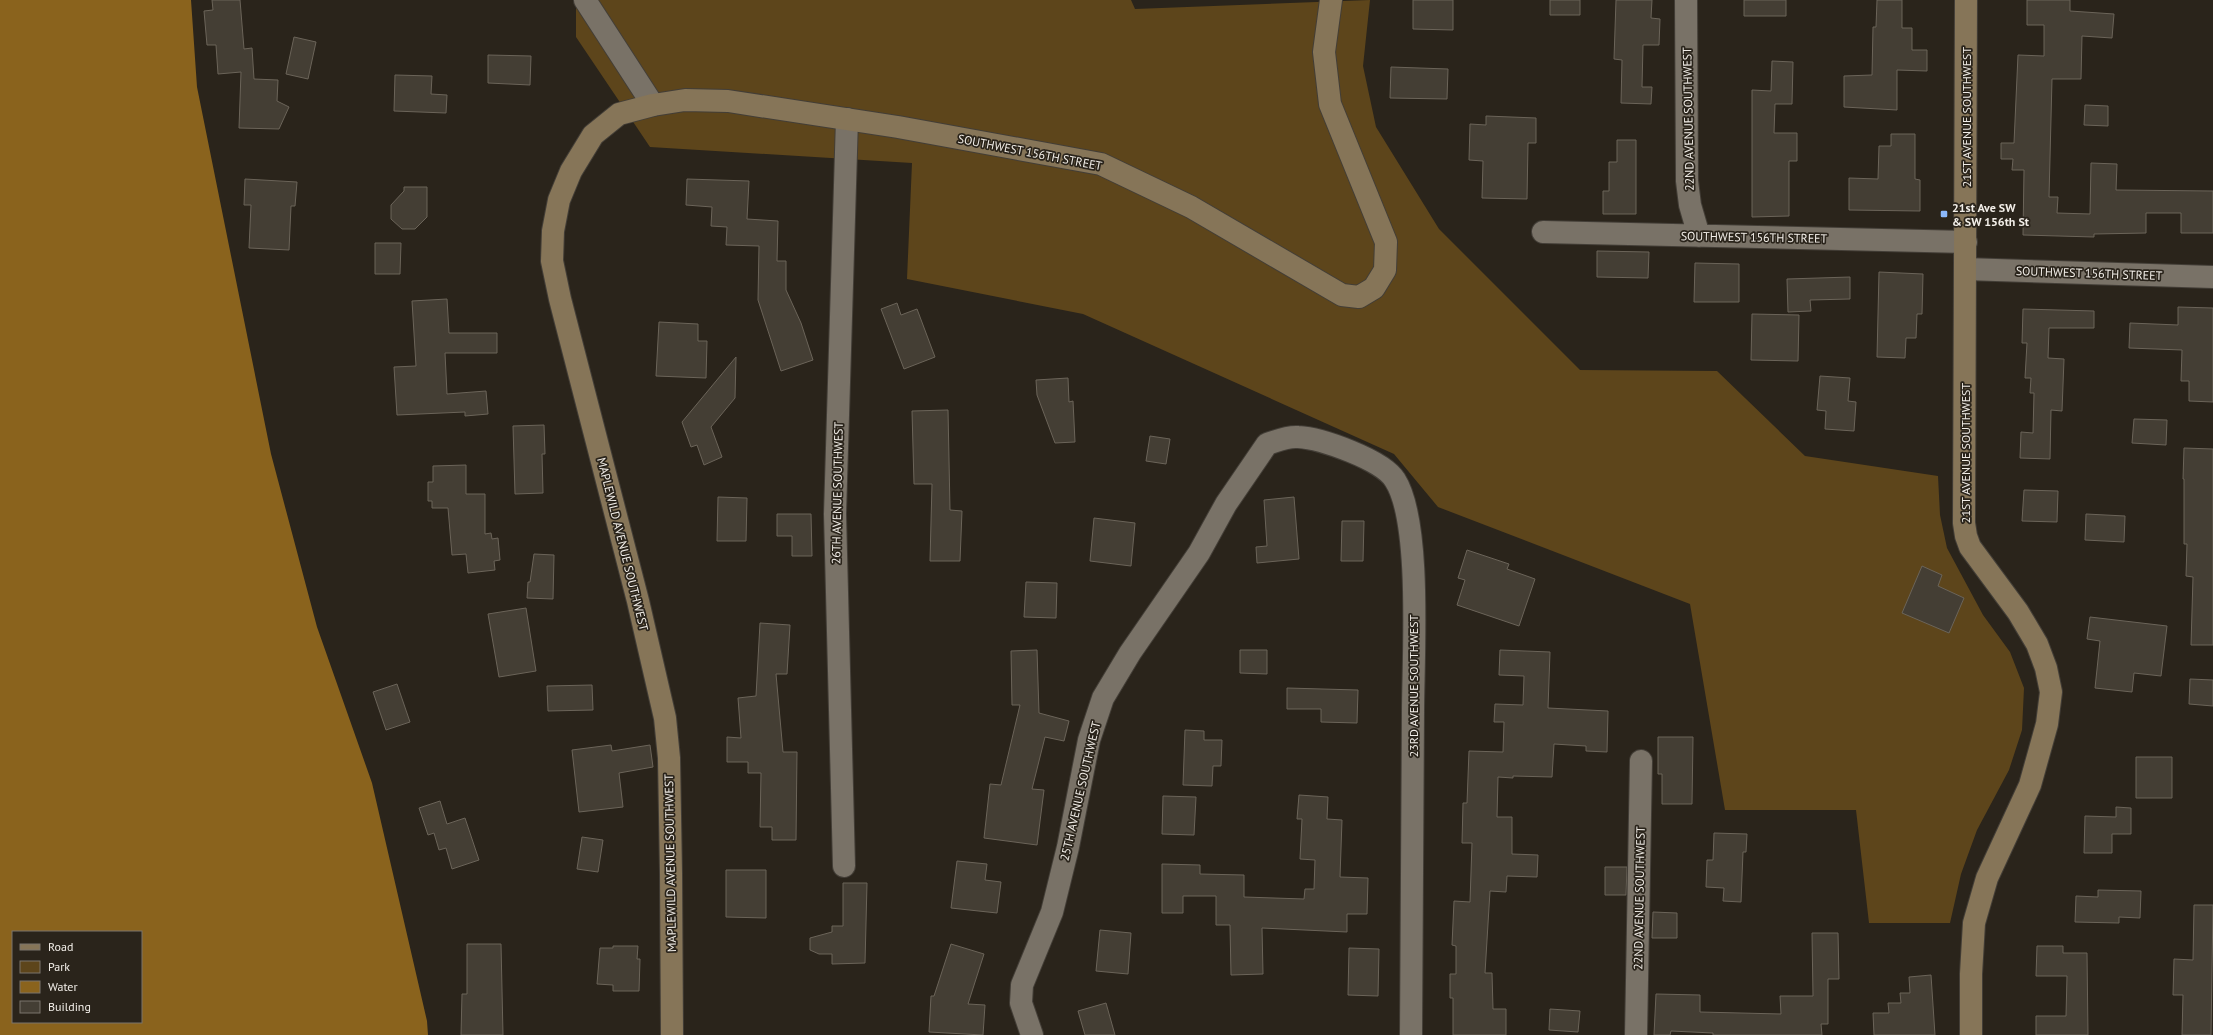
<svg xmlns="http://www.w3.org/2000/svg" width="2213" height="1035" font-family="'PT Sans',sans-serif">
	<rect width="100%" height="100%" fill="#2a241b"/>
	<path fill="#5d451b" d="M 576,0 L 1131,0 L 1135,9 L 1370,0 L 1363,66 L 1376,127 L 1439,229 L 1580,370 L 1717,371 L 1805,456 L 1938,476 L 1940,515 L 1947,548 L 1983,615 L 2010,652 L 2024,688 L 2022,730 L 2009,770 L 1977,830 L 1961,874 L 1950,923 L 1869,923 L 1856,810 L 1725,810 L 1690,604 L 1438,507 L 1394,454 L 1083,314 L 907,279 L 912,163 L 650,147 L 576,37 Z"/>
	<path fill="#8a631d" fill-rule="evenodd" d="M 0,0 L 191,0 L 197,87 L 271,454 L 317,627 L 372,783 L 427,1021 L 428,1035 L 0,1035 ZM 13,932 L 141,932 L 141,1022 L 13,1022 Z"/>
	<path fill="#443e34" stroke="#6b6459" d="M 212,0 L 240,0 L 244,49 L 252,48 L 254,79 L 278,80 L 277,101 L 289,107 L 279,129 L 239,128 L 241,72 L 218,74 L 216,45 L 207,45 L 204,11 L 213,10 Z
		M 1413,0 L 1453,0 L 1453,30 L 1413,29 Z
		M 1550,0 L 1580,0 L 1580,15 L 1550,15 Z
		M 1616,0 L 1652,0 L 1651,18 L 1660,19 L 1659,45 L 1643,45 L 1642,87 L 1652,87 L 1651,104 L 1621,103 L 1622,60 L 1614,59 Z
		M 1744,0 L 1786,0 L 1786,16 L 1744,16 Z
		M 1877,0 L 1902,0 L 1902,28 L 1912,28 L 1912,50 L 1927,50 L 1927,71 L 1897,70 L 1897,110 L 1844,107 L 1844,76 L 1872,75 L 1873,27 L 1876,27 Z
		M 2027,0 L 2070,0 L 2070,11 L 2114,14 L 2112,38 L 2082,36 L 2081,79 L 2052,79 L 2049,197 L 2058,197 L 2057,213 L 2090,214 L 2091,163 L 2117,164 L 2116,190 L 2213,191 L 2213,233 L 2181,233 L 2181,213 L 2146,213 L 2146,233 L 2094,234 L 2094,237 L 2023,235 L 2024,170 L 2012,170 L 2013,159 L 2001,159 L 2001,143 L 2014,143 L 2018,55 L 2044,56 L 2044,25 L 2027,25 Z
		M 294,37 L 316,42 L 308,79 L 286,74 Z
		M 488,55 L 531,56 L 530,85 L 488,83 Z
		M 1772,61 L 1793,62 L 1792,104 L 1775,104 L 1774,133 L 1797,133 L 1797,161 L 1789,161 L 1789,216 L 1752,217 L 1752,90 L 1771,91 Z
		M 1391,67 L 1448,69 L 1447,99 L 1390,98 Z
		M 395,75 L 432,76 L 431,94 L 447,95 L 446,113 L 394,111 Z
		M 2085,105 L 2108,106 L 2108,126 L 2084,125 Z
		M 1486,116 L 1536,118 L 1536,143 L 1528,143 L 1527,199 L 1482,198 L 1483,161 L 1469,160 L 1470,124 L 1486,125 Z
		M 1891,134 L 1915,134 L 1915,179 L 1920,180 L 1920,211 L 1849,210 L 1849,178 L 1878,179 L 1879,146 L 1891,146 Z
		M 1617,140 L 1636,140 L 1636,214 L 1603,214 L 1603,191 L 1609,191 L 1609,162 L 1617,162 Z
		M 245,179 L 297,182 L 295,206 L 291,206 L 289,250 L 249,248 L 251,205 L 244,205 Z
		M 687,179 L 749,181 L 747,219 L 778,221 L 777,261 L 786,261 L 786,290 L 801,323 L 813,360 L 781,371 L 758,300 L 759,246 L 726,245 L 727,227 L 711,226 L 712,207 L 686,205 Z
		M 404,187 L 427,187 L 427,217 L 415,229 L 402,229 L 391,219 L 391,205 L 404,191 Z
		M 375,243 L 401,243 L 400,274 L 375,274 Z
		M 1597,251 L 1649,252 L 1648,278 L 1597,277 Z
		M 1695,263 L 1739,264 L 1739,302 L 1694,302 Z
		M 1879,272 L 1923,274 L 1922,314 L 1917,314 L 1916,338 L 1906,338 L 1905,358 L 1877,357 Z
		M 1850,277 L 1850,299 L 1810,300 L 1811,311 L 1788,312 L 1787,279 Z
		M 447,299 L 449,333 L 497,333 L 497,353 L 445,353 L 447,394 L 486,391 L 488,414 L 465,416 L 465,412 L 397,415 L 394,367 L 416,366 L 412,301 Z
		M 897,303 L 901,315 L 917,309 L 935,357 L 904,369 L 881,309 Z
		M 2178,307 L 2213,308 L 2213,402 L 2189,401 L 2189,381 L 2181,381 L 2182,350 L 2129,348 L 2130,323 L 2178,325 Z
		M 2023,309 L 2094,311 L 2094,328 L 2049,328 L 2048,358 L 2064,359 L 2062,411 L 2051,410 L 2050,459 L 2020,458 L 2021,432 L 2033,433 L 2034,393 L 2030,393 L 2031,378 L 2025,378 L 2027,343 L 2022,343 Z
		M 1752,314 L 1799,315 L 1798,361 L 1751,360 Z
		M 659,322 L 698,324 L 698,341 L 707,341 L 706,378 L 656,376 Z
		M 736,357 L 735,398 L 711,427 L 722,457 L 704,465 L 697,445 L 691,447 L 682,422 Z
		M 1820,376 L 1850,378 L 1848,401 L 1856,402 L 1854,431 L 1825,429 L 1826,411 L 1817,410 Z
		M 1068,378 L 1069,402 L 1073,401 L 1075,442 L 1055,443 L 1037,395 L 1036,380 Z
		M 948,410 L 950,510 L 962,511 L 960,561 L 930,561 L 932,484 L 914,484 L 912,411 Z
		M 2134,419 L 2167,420 L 2166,445 L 2132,443 Z
		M 544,425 L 545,454 L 542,454 L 543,493 L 515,494 L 513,426 Z
		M 1150,436 L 1170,439 L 1166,464 L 1146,461 Z
		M 2184,448 L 2213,449 L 2213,645 L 2191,645 L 2193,577 L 2186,576 L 2187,544 L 2184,544 L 2184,479 L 2183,479 Z
		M 466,465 L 466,494 L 485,494 L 485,534 L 491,533 L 492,539 L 498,538 L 500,560 L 494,561 L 495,570 L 468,573 L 466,554 L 452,555 L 448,508 L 432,508 L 432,501 L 428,501 L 428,482 L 433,482 L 433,466 Z
		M 2024,490 L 2058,491 L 2057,522 L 2022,521 Z
		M 718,497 L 747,498 L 746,541 L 717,541 Z
		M 1294,497 L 1299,559 L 1257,563 L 1256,547 L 1267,546 L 1264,500 Z
		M 777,514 L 811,514 L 812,556 L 792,556 L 792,536 L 777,536 Z
		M 2086,514 L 2125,516 L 2124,542 L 2085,540 Z
		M 1094,518 L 1135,523 L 1131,566 L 1090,561 Z
		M 1342,521 L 1364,521 L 1363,561 L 1341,561 Z
		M 1467,550 L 1509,564 L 1507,569 L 1535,579 L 1519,626 L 1457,605 L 1465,580 L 1458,578 Z
		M 534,554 L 554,555 L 553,599 L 527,598 L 528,582 L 530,582 Z
		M 1922,566 L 1942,575 L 1938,586 L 1964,598 L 1949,633 L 1902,613 Z
		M 1026,582 L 1057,583 L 1056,618 L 1024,617 Z
		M 526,608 L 536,671 L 499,677 L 488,614 Z
		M 2090,617 L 2167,626 L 2161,676 L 2134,673 L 2132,692 L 2095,688 L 2100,641 L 2087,639 Z
		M 760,623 L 790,625 L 787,674 L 776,674 L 783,752 L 797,752 L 796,840 L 772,840 L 772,827 L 760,827 L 761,773 L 748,773 L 748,762 L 727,762 L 727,737 L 741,738 L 738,698 L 756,696 Z
		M 1037,650 L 1039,713 L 1069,721 L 1064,741 L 1045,737 L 1032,789 L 1044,790 L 1037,845 L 984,838 L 990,784 L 1001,785 L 1020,705 L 1012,705 L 1011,651 Z
		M 1240,650 L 1267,650 L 1267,674 L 1240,673 Z
		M 1500,650 L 1550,652 L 1548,708 L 1608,711 L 1607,752 L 1586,751 L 1586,746 L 1554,744 L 1552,777 L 1513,776 L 1513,778 L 1498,777 L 1497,817 L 1512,817 L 1512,854 L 1538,855 L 1537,877 L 1507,876 L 1506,892 L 1490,891 L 1485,973 L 1492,973 L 1493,1009 L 1506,1009 L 1506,1035 L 1453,1035 L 1453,998 L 1450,998 L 1450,974 L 1456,974 L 1456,946 L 1452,945 L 1454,901 L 1470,902 L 1472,843 L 1462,843 L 1463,803 L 1467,803 L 1469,751 L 1503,752 L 1504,722 L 1494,722 L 1495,704 L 1523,705 L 1524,676 L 1499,675 Z
		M 2190,679 L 2213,680 L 2213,706 L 2189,704 Z
		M 397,684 L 410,722 L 386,730 L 373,692 Z
		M 592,685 L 593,710 L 548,711 L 547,686 Z
		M 1287,688 L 1358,690 L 1357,723 L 1321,722 L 1321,709 L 1287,709 Z
		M 1185,730 L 1204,731 L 1204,740 L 1222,740 L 1221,766 L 1213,766 L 1212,786 L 1183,785 Z
		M 1658,737 L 1693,737 L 1692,804 L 1662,804 L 1662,774 L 1658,774 Z
		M 611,745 L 612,751 L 650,745 L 653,767 L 619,773 L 623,807 L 579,812 L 572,750 Z
		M 2136,757 L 2172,757 L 2172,798 L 2136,798 Z
		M 1299,795 L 1328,797 L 1327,819 L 1342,820 L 1340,877 L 1368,878 L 1367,914 L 1347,914 L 1347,932 L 1262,928 L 1263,974 L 1231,975 L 1230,925 L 1216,925 L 1216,896 L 1183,896 L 1183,913 L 1162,913 L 1162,864 L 1200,865 L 1200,874 L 1244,875 L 1244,897 L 1304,899 L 1305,889 L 1314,889 L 1315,860 L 1300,859 L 1302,819 L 1297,819 Z
		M 1163,796 L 1196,797 L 1194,835 L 1162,834 Z
		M 440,801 L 447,824 L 465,818 L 479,860 L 452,869 L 446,848 L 439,850 L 434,833 L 428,835 L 419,808 Z
		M 2116,807 L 2131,808 L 2131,834 L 2112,834 L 2112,853 L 2084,853 L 2085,816 L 2116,817 Z
		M 1714,833 L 1747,834 L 1746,852 L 1743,852 L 1741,902 L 1723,901 L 1724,888 L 1706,887 L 1707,860 L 1713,860 Z
		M 582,837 L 603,840 L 598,872 L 577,869 Z
		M 957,861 L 987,864 L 985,880 L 1001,882 L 997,913 L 951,908 Z
		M 1605,867 L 1627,867 L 1626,895 L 1605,895 Z
		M 726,870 L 766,870 L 766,918 L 726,917 Z
		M 843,883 L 867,883 L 865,963 L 832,964 L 832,954 L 819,954 L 810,950 L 810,938 L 832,932 L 832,926 L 843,926 Z
		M 2098,890 L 2141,891 L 2140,918 L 2119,917 L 2119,923 L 2075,922 L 2076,896 L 2098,897 Z
		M 2194,905 L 2213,905 L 2211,1035 L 2182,1035 L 2183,995 L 2173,995 L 2174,959 L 2193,960 Z
		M 1653,912 L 1677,913 L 1677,938 L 1652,938 Z
		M 1100,930 L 1131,933 L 1128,974 L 1096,971 Z
		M 1812,933 L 1838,933 L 1839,979 L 1828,979 L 1828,1024 L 1821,1024 L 1822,1035 L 1713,1035 L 1713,1033 L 1671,1031 L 1670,1035 L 1654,1035 L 1656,994 L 1700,995 L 1700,1012 L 1781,1014 L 1780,996 L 1813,996 Z
		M 467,944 L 501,944 L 503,1035 L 461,1035 L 462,994 L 467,994 Z
		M 951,944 L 984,954 L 968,1004 L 985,1005 L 983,1035 L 929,1032 L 931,996 L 934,996 Z
		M 613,946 L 638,946 L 637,959 L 640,959 L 639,991 L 613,991 L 613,985 L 597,984 L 600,948 L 613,948 Z
		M 2037,946 L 2063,946 L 2063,953 L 2087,953 L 2088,1035 L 2036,1035 L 2036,1016 L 2066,1016 L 2067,976 L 2036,976 Z
		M 1349,948 L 1379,949 L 1378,996 L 1348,995 Z
		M 1931,975 L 1935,1035 L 1874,1035 L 1873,1013 L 1889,1013 L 1888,1003 L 1901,1003 L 1900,993 L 1910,993 L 1909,977 Z
		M 1106,1003 L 1115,1035 L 1085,1035 L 1078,1011 Z
		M 1550,1009 L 1580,1011 L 1578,1032 L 1549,1030 Z"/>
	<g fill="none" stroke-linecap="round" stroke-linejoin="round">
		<g stroke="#433e37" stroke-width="24">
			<path id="street" d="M 585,0 L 653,105
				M 1686,0 L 1687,181 L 1690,205 L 1699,236
				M 1543,232 L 1966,242
				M 1965,269 L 2213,277
				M 844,866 L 835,514 L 847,119
				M 1032,1035 L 1021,1003 L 1022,985 L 1052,912 L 1068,847 L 1089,740 L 1103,698 L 1130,653 L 1199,553 L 1226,504 L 1267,444 C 1277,441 1287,436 1298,437 C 1321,438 1383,460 1395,480 C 1422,522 1413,660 1413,712 C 1413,820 1411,927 1411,1035
				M 1636,1035 L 1641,761"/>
		</g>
		<g stroke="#433e37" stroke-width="24">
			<path id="secondary" d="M 1966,0 L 1964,523 L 1966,536 L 1970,547 L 2018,612 L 2037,644 L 2046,668 L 2051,692 L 2047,724 L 2030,785 L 1987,878 L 1974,923 L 1971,974 L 1971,1035
				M 672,1035 L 671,873 L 669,758 L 665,718 L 638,601 L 560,299 L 552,261 L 553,231 L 559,200 L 571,171 L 593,135 L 619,114 L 653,105 L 685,100 L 728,101 L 898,127 L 1101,164 L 1191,207 L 1342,295 L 1359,297 L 1374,288 L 1385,270 L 1386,242 L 1330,104 L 1324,52 L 1331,0"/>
		</g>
		<use href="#street" stroke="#797267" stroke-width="22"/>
		<use href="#secondary" stroke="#867558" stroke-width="22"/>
	</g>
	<rect fill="#8cb9fc" stroke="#2a241b" stroke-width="1.5" x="1940" y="210" width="8" height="8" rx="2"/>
	<g text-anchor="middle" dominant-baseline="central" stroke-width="3.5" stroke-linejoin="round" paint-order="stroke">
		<g font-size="12" fill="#f2eee8" stroke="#2a241b">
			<text transform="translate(1966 117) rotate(-90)">21ST AVENUE SOUTHWEST</text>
			<text transform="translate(1688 119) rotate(-91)">22ND AVENUE SOUTHWEST</text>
			<text transform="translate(1030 152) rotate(11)">SOUTHWEST 156TH STREET</text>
			<text transform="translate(1754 237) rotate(1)">SOUTHWEST 156TH STREET</text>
			<text transform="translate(2089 273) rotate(2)">SOUTHWEST 156TH STREET</text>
			<text transform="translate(1965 453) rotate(-90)">21ST AVENUE SOUTHWEST</text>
			<text transform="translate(837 493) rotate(-89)">26TH AVENUE SOUTHWEST</text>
			<text transform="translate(623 544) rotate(76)">MAPLEWILD AVENUE SOUTHWEST</text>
			<text transform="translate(1413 686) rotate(-90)">23RD AVENUE SOUTHWEST</text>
			<text transform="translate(1080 791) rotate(-77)">25TH AVENUE SOUTHWEST</text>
			<text transform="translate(670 863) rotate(-91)">MAPLEWILD AVENUE SOUTHWEST</text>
			<text transform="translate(1639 898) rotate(-89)">22ND AVENUE SOUTHWEST</text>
		</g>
		<g font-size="12" font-weight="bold" fill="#f2eee8" stroke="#2a241b" text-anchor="start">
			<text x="1952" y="207">21st Ave SW<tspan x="1952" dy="14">&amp; SW 156th St</tspan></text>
		</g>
	</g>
	<rect x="12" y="931" width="130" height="92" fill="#2a241b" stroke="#7a756d"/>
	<rect x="20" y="944" width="20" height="6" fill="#867558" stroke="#7a756d"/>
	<text x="48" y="951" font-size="12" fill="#f2eee8">Road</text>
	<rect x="20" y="961" width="20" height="12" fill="#5d451b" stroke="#7a756d"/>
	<text x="48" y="971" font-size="12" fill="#f2eee8">Park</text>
	<rect x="20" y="981" width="20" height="12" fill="#8a631d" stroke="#7a756d"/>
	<text x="48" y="991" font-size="12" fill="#f2eee8">Water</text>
	<rect x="20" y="1001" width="20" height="12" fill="#443e34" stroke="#7a756d"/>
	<text x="48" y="1011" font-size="12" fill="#f2eee8">Building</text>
</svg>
